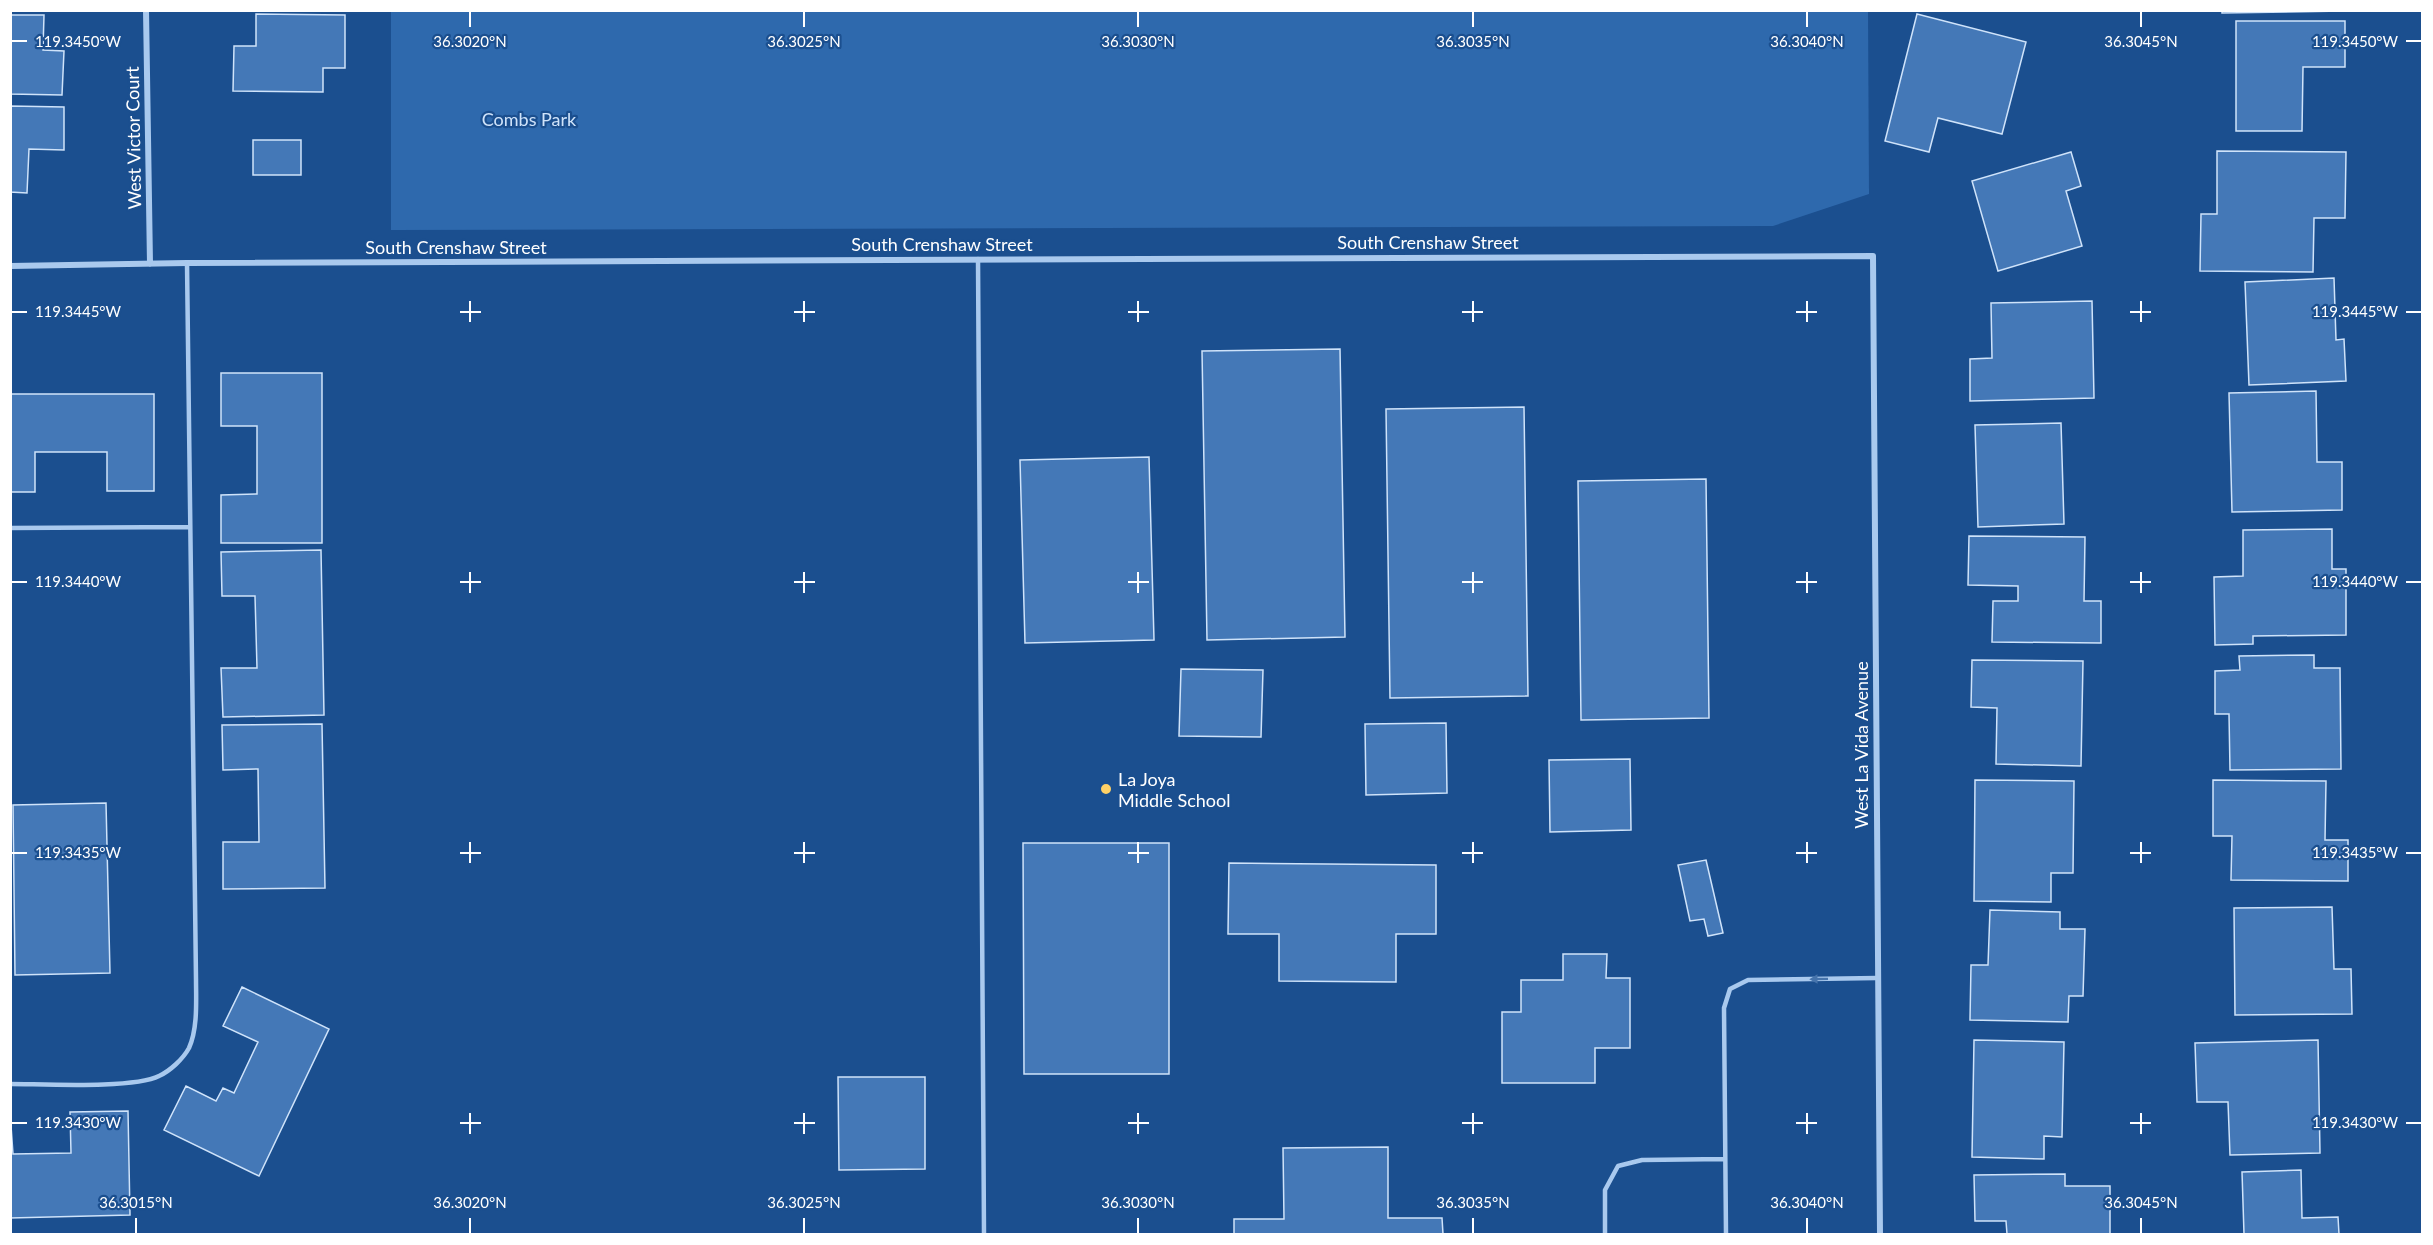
<svg xmlns="http://www.w3.org/2000/svg" width="2433" height="1245" font-family="Lato,sans-serif">
	<rect width="100%" height="100%" fill="#1b4f8f"/>
	<path fill="#2e69ad" d="M 391,11 L 1868,11 L 1869,194 L 1773,226 L 391,230 Z"/>
	<path fill="#4478b7" stroke="#cfe3fa" stroke-width="1.5" d="M 2222,10 L 2343,10 L 2343,11 L 2222,13 Z
		M 256,14 L 345,15 L 345,68 L 323,68 L 323,92 L 233,91 L 234,46 L 256,46 Z
		M 1917,14 L 2026,42 L 2002,134 L 1938,118 L 1929,152 L 1885,141 Z
		M 10,15 L 44,15 L 43,50 L 64,51 L 62,95 L 10,94 Z
		M 2236,21 L 2345,21 L 2345,67 L 2303,67 L 2302,131 L 2236,131 Z
		M 10,106 L 64,107 L 64,150 L 29,149 L 27,193 L 10,192 Z
		M 253,140 L 301,140 L 301,175 L 253,175 Z
		M 2217,151 L 2346,152 L 2345,218 L 2314,218 L 2313,272 L 2200,271 L 2201,214 L 2217,214 Z
		M 2071,152 L 2081,186 L 2066,191 L 2082,246 L 1998,271 L 1972,181 Z
		M 2334,278 L 2336,340 L 2344,339 L 2346,381 L 2249,385 L 2245,282 Z
		M 2092,301 L 2094,398 L 1970,401 L 1970,359 L 1992,358 L 1991,303 Z
		M 1340,349 L 1345,637 L 1207,640 L 1202,351 Z
		M 221,373 L 322,373 L 322,543 L 221,543 L 221,495 L 257,494 L 257,426 L 221,426 Z
		M 2316,391 L 2317,462 L 2342,462 L 2342,510 L 2232,512 L 2229,393 Z
		M 10,394 L 154,394 L 154,491 L 107,491 L 107,452 L 35,452 L 35,492 L 10,492 Z
		M 1524,407 L 1528,696 L 1390,698 L 1386,409 Z
		M 2061,423 L 2064,524 L 1978,527 L 1975,425 Z
		M 1149,457 L 1154,640 L 1025,643 L 1020,460 Z
		M 1706,479 L 1709,718 L 1581,720 L 1578,481 Z
		M 2332,529 L 2332,569 L 2346,569 L 2346,635 L 2253,636 L 2253,644 L 2215,645 L 2214,577 L 2243,576 L 2243,530 Z
		M 1969,536 L 2085,537 L 2084,601 L 2101,601 L 2101,643 L 1992,642 L 1993,601 L 2018,601 L 2018,586 L 1968,585 Z
		M 321,550 L 324,715 L 223,717 L 221,668 L 257,668 L 255,596 L 222,596 L 221,552 Z
		M 2314,655 L 2314,668 L 2340,668 L 2341,769 L 2230,770 L 2229,714 L 2215,714 L 2215,671 L 2240,670 L 2239,656 Z
		M 1972,660 L 2083,661 L 2081,766 L 1996,764 L 1997,708 L 1971,707 Z
		M 1181,669 L 1263,670 L 1261,737 L 1179,736 Z
		M 1446,723 L 1447,793 L 1366,795 L 1365,724 Z
		M 322,724 L 325,888 L 223,889 L 223,842 L 259,842 L 258,769 L 223,770 L 222,725 Z
		M 1630,759 L 1631,830 L 1550,832 L 1549,760 Z
		M 1975,780 L 2074,781 L 2073,873 L 2051,873 L 2051,902 L 1974,901 Z
		M 2213,780 L 2326,781 L 2325,840 L 2348,840 L 2348,881 L 2231,880 L 2232,836 L 2213,836 Z
		M 106,803 L 110,973 L 15,975 L 13,805 Z
		M 1023,843 L 1169,843 L 1169,1074 L 1024,1074 Z
		M 1706,860 L 1723,933 L 1708,936 L 1704,919 L 1690,921 L 1678,865 Z
		M 1229,863 L 1436,865 L 1436,934 L 1396,934 L 1396,982 L 1279,981 L 1279,934 L 1228,934 Z
		M 2332,907 L 2334,969 L 2351,969 L 2352,1014 L 2235,1015 L 2234,908 Z
		M 1990,910 L 2060,912 L 2060,929 L 2085,929 L 2083,996 L 2069,996 L 2068,1022 L 1970,1020 L 1971,965 L 1988,965 Z
		M 1563,954 L 1607,954 L 1606,978 L 1630,978 L 1630,1048 L 1595,1048 L 1595,1083 L 1502,1083 L 1502,1012 L 1521,1012 L 1521,980 L 1563,980 Z
		M 242,987 L 329,1029 L 259,1176 L 164,1130 L 186,1086 L 216,1101 L 223,1088 L 234,1093 L 258,1042 L 223,1026 Z
		M 1974,1040 L 2064,1042 L 2062,1137 L 2044,1136 L 2044,1159 L 1972,1157 Z
		M 2318,1040 L 2320,1153 L 2230,1155 L 2228,1102 L 2197,1102 L 2195,1043 Z
		M 838,1077 L 925,1077 L 925,1169 L 839,1170 Z
		M 10,1111 L 13,1154 L 71,1153 L 70,1112 L 128,1111 L 130,1215 L 10,1218 Z
		M 1388,1147 L 1388,1218 L 1442,1218 L 1443,1234 L 1234,1234 L 1234,1219 L 1284,1219 L 1283,1148 Z
		M 2301,1170 L 2302,1218 L 2338,1217 L 2339,1234 L 2244,1234 L 2242,1172 Z
		M 2065,1174 L 2065,1186 L 2110,1186 L 2110,1234 L 2007,1234 L 2006,1221 L 1975,1221 L 1974,1175 Z"/>
	<g fill="none" stroke-linecap="round" stroke-linejoin="round">
		<path stroke="#a9c9ee" stroke-width="4.5" d="M 978,259 L 984,1234
			M 10,528 L 190,527
			M 10,1084 C 42,1084 134,1089 159,1076 C 170,1071 183,1059 189,1048 C 198,1028 196,1000 196,979 L 187,263
			M 1605,1234 L 1605,1190 L 1618,1166 L 1642,1160 L 1725,1159
			M 1726,1234 L 1724,1008 L 1730,989 L 1748,980 L 1877,978"/>
		<path stroke="#a9c9ee" stroke-width="6" d="M 146,10 L 150,264
			M 10,266 L 187,263 L 1873,256 L 1880,1234"/>
	</g>
	<defs><path id="oneway-solid" d="M-6-.8H1V-3.2L6.5 0L1 3.2V.8H-6Z" transform="scale(1.5)"/></defs>
	<use fill="#4674ac" href="#oneway-solid" transform="translate(1819 979) rotate(179)"/>
	<path fill="none" stroke="#fff" stroke-width="2" d="M 470,12 L 470,27M 804,12 L 804,27M 1138,12 L 1138,27M 1473,12 L 1473,27M 1807,12 L 1807,27M 2141,12 L 2141,27M 12,41 L 27,41M 2406,41 L 2421,41M 470,301 L 470,322M 804,301 L 804,322M 1138,301 L 1138,322M 1473,301 L 1473,322M 1807,301 L 1807,322M 2141,301 L 2141,322M 12,312 L 27,312M 460,312 L 481,312M 794,312 L 815,312M 1128,312 L 1149,312M 1462,312 L 1483,312M 1796,312 L 1817,312M 2130,312 L 2151,312M 2406,312 L 2421,312M 470,572 L 470,593M 804,572 L 804,593M 1138,572 L 1138,593M 1473,572 L 1473,593M 1807,572 L 1807,593M 2141,572 L 2141,593M 12,582 L 27,582M 460,582 L 481,582M 794,582 L 815,582M 1128,582 L 1149,582M 1462,582 L 1483,582M 1796,582 L 1817,582M 2130,582 L 2151,582M 2406,582 L 2421,582M 470,842 L 470,863M 804,842 L 804,863M 1138,842 L 1138,863M 1473,842 L 1473,863M 1807,842 L 1807,863M 2141,842 L 2141,863M 12,853 L 27,853M 460,853 L 481,853M 794,853 L 815,853M 1128,853 L 1149,853M 1462,853 L 1483,853M 1796,853 L 1817,853M 2130,853 L 2151,853M 2406,853 L 2421,853M 470,1113 L 470,1134M 804,1113 L 804,1134M 1138,1113 L 1138,1134M 1473,1113 L 1473,1134M 1807,1113 L 1807,1134M 2141,1113 L 2141,1134M 12,1123 L 27,1123M 460,1123 L 481,1123M 794,1123 L 815,1123M 1128,1123 L 1149,1123M 1462,1123 L 1483,1123M 1796,1123 L 1817,1123M 2130,1123 L 2151,1123M 2406,1123 L 2421,1123M 136,1218 L 136,1233M 470,1218 L 470,1233M 804,1218 L 804,1233M 1138,1218 L 1138,1233M 1473,1218 L 1473,1233M 1807,1218 L 1807,1233M 2141,1218 L 2141,1233"/>
	<circle fill="#ffd166" stroke="#1b4f8f" stroke-width="2" cx="1106" cy="789" r="6"/>
	<g text-anchor="middle" dominant-baseline="central" stroke-width="4.5" stroke-linejoin="round" paint-order="stroke">
		<g font-size="18" fill="#cfe3fa" stroke="#1b4f8f">
			<text x="529" y="119">Combs Park</text>
		</g>
		<g font-size="18" fill="#fff" stroke="#1b4f8f">
			<text transform="translate(133 138) rotate(-91)">West Victor Court</text>
			<text x="1428" y="242">South Crenshaw Street</text>
			<text x="942" y="244">South Crenshaw Street</text>
			<text x="456" y="247">South Crenshaw Street</text>
			<text transform="translate(1861 745) rotate(-90)">West La Vida Avenue</text>
		</g>
		<g font-size="18" fill="#fff" stroke="#1b4f8f" text-anchor="start">
			<text x="1118" y="779">La Joya<tspan x="1118" dy="21">Middle School</tspan></text>
		</g>
	</g>
	<g font-size="15" text-anchor="middle" fill="#fff" stroke="#1b4f8f" stroke-width="4.5" stroke-linejoin="round" paint-order="stroke">
		<text x="2355" y="47">119.3450°W</text>
		<text x="78" y="47">119.3450°W</text>
		<text x="470" y="47">36.3020°N</text>
		<text x="804" y="47">36.3025°N</text>
		<text x="1138" y="47">36.3030°N</text>
		<text x="1473" y="47">36.3035°N</text>
		<text x="1807" y="47">36.3040°N</text>
		<text x="2141" y="47">36.3045°N</text>
		<text x="2355" y="317">119.3445°W</text>
		<text x="78" y="317">119.3445°W</text>
		<text x="2355" y="587">119.3440°W</text>
		<text x="78" y="587">119.3440°W</text>
		<text x="2355" y="858">119.3435°W</text>
		<text x="78" y="858">119.3435°W</text>
		<text x="2355" y="1128">119.3430°W</text>
		<text x="78" y="1128">119.3430°W</text>
		<text x="136" y="1208">36.3015°N</text>
		<text x="470" y="1208">36.3020°N</text>
		<text x="804" y="1208">36.3025°N</text>
		<text x="1138" y="1208">36.3030°N</text>
		<text x="1473" y="1208">36.3035°N</text>
		<text x="1807" y="1208">36.3040°N</text>
		<text x="2141" y="1208">36.3045°N</text>
	</g>
	<rect width="2433" height="1245" fill="none" stroke="#ffffff" stroke-width="24"/>
</svg>
